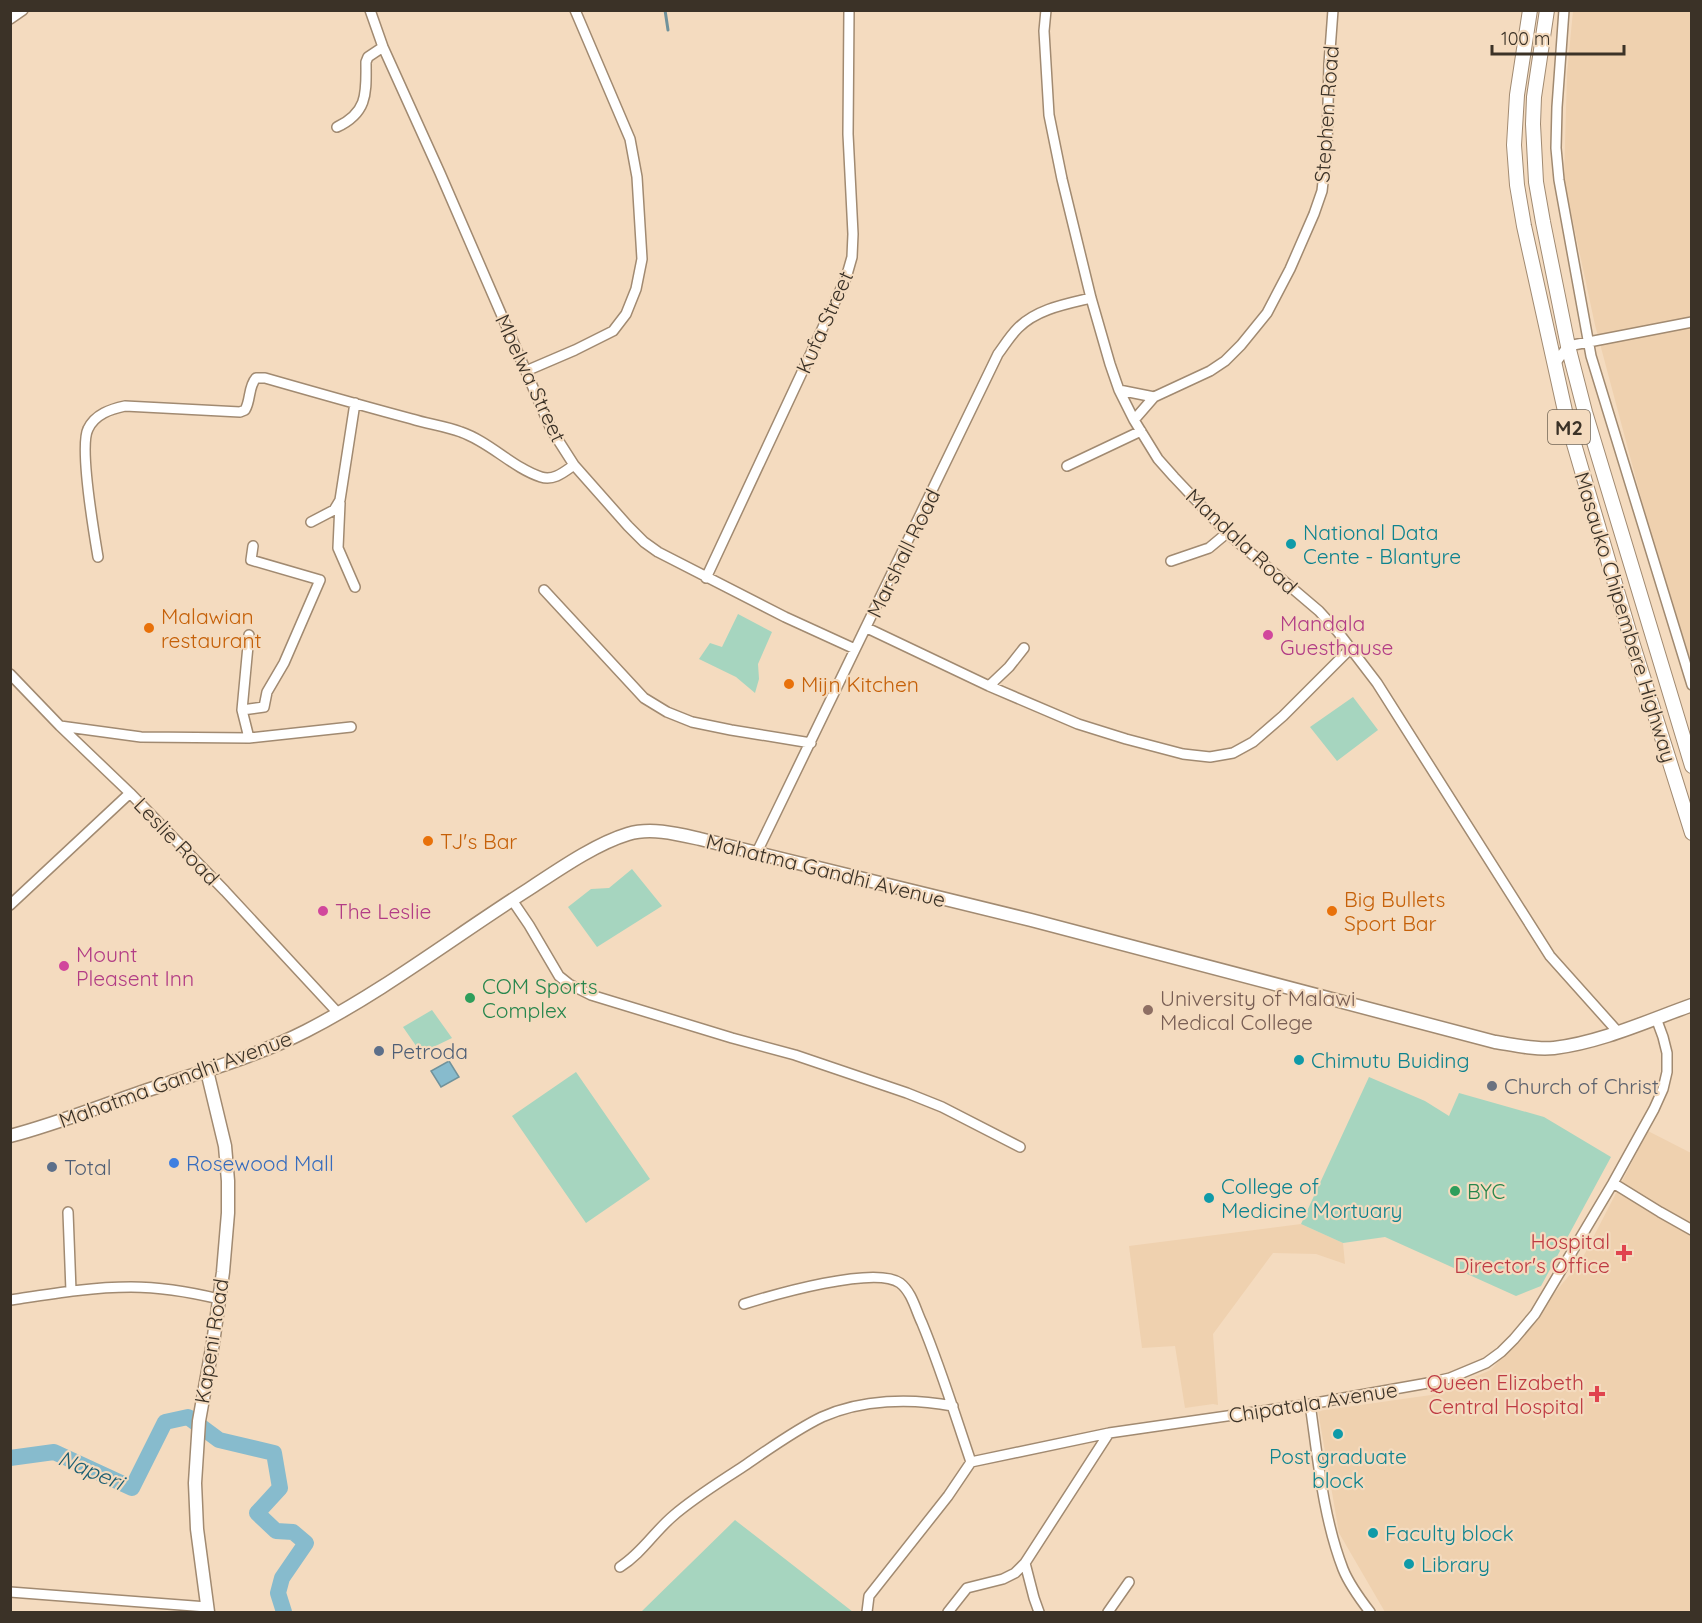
<svg xmlns="http://www.w3.org/2000/svg" width="1702" height="1623" font-family="Quicksand,sans-serif">
	<rect width="100%" height="100%" fill="#f4dbbf"/>
	<path fill="#efd1af" d="M 1573,11 L 1691,11 L 1691,662 L 1648,524 L 1595,325 L 1564,180 L 1567,73 Z
		M 1648,1131 L 1691,1153 L 1691,1612 L 1385,1612 L 1339,1533 L 1318,1411 L 1431,1395 L 1491,1370 L 1581,1261 Z
		M 1301,1224 L 1343,1243 L 1345,1264 L 1316,1254 L 1273,1253 L 1213,1334 L 1218,1405 L 1213,1404 L 1185,1408 L 1175,1346 L 1142,1348 L 1129,1246 Z"/>
	<path fill="#a6d5bf" d="M 738,614 L 772,632 L 758,664 L 759,679 L 755,693 L 736,677 L 699,659 L 710,643 L 722,647 Z
		M 1353,697 L 1378,730 L 1337,761 L 1310,727 Z
		M 632,869 L 662,906 L 597,947 L 568,907 L 591,889 L 609,888 Z
		M 432,1010 L 452,1038 L 421,1053 L 403,1027 Z
		M 576,1072 L 650,1179 L 586,1223 L 512,1116 Z
		M 1369,1077 L 1425,1101 L 1449,1116 L 1459,1093 L 1544,1117 L 1611,1157 L 1541,1286 L 1516,1296 L 1385,1237 L 1343,1243 L 1301,1224 Z
		M 735,1520 L 853,1612 L 641,1612 Z"/>
	<path fill="#87bbcd" stroke="#70929b" stroke-width="1.5" d="M 449,1061 L 459,1077 L 441,1087 L 431,1071 Z"/>
	<g fill="none" stroke-linecap="round" stroke-linejoin="round">
		<path stroke="#70929b" stroke-width="3" d="M 665,10 L 668,30"/>
		<path stroke="#87bbcd" stroke-width="16" d="M 10,1458 L 54,1452 L 132,1488 L 165,1422 L 188,1417 L 219,1440 L 274,1453 L 280,1488 L 257,1513 L 276,1531 L 293,1532 L 306,1543 L 282,1578 L 278,1593 L 284,1612"/>
		<g stroke="#a18a71" stroke-width="12">
			<path id="minor" d="M 370,10 L 383,47 L 440,173 L 551,429 L 574,465 L 628,526 L 644,542 L 658,552 L 785,617 L 855,649
				M 1046,10 L 1044,31 L 1049,115 L 1062,179 L 1091,298 L 1110,364 L 1119,390 L 1134,420 L 1158,459 L 1174,477 L 1227,533 L 1319,611 L 1338,632 L 1377,683 L 1550,956 L 1618,1032
				M 1564,10 L 1557,107 L 1556,148 L 1559,180 L 1591,356 L 1692,685
				M 10,19 L 23,10
				M 337,127 C 369,112 366,91 366,62 L 368,57 L 383,47
				M 1554,365 L 1568,346 L 1692,322
				M 526,371 L 575,350 L 613,331 L 626,314 L 636,289 L 642,259 L 637,177 L 630,139 L 575,10
				M 1119,390 L 1154,397
				M 1134,420 L 1154,397 L 1210,371 L 1225,361 L 1241,345 L 1267,313 L 1290,269 L 1314,214 L 1322,191 L 1327,146 L 1329,64 L 1333,10
				M 1067,466 L 1141,431
				M 340,503 L 338,548 L 355,587
				M 311,522 L 334,510 L 340,500 L 355,403
				M 98,557 C 94,533 79,447 88,429 C 95,414 111,409 125,406 L 240,412 L 245,410 C 251,400 248,387 256,378 L 265,378 C 314,392 363,406 412,419 C 428,424 445,426 461,432 C 490,442 513,468 541,477 C 554,481 564,472 574,465
				M 1171,561 L 1209,548 L 1227,533
				M 706,578 L 846,278 L 852,257 L 853,234 L 848,134 L 849,10
				M 544,590 L 644,698 L 667,712 L 692,722 L 731,730 L 811,743
				M 867,628 L 989,686 L 1078,724 L 1126,739 L 1183,754 L 1210,757 L 1233,753 L 1253,742 L 1283,716 L 1351,648
				M 249,635 L 242,710 L 249,738
				M 10,674 L 60,726 L 130,793 L 225,891 L 338,1013
				M 989,686 L 1009,667 L 1024,648
				M 242,710 L 264,707 L 267,692 L 284,663 L 320,580 L 251,560 L 253,546
				M 60,726 L 141,737 L 249,738 L 351,727
				M 757,852 L 998,354 C 1004,346 1010,336 1018,328 C 1037,309 1066,304 1091,298
				M 512,900 L 529,925 L 559,976 L 569,984 L 591,995 L 732,1038 L 795,1055 L 907,1093 L 942,1107 L 1020,1147
				M 10,905 L 130,793
				M 1613,1183 L 1660,1212 L 1692,1230
				M 68,1212 L 71,1291
				M 10,1300 C 50,1294 91,1287 131,1287 C 161,1287 190,1292 219,1299
				M 744,1304 C 773,1295 875,1265 900,1283 C 912,1292 916,1311 922,1323 C 941,1369 955,1415 971,1462
				M 1310,1404 C 1318,1459 1323,1517 1343,1569 C 1349,1584 1360,1599 1370,1612
				M 1025,1563 L 1034,1598 L 1039,1612
				M 620,1567 C 642,1553 654,1532 673,1516 C 695,1497 720,1482 744,1466 C 769,1449 795,1430 822,1417 C 862,1399 911,1398 953,1406
				M 10,1592 L 207,1607
				M 867,1612 L 869,1596 L 948,1496 L 971,1462 L 1109,1433 L 1310,1404 L 1428,1383 L 1450,1378 L 1486,1363 L 1501,1352 L 1514,1339 L 1535,1314 L 1613,1183 L 1654,1109 L 1663,1089 L 1667,1072 L 1667,1053 L 1663,1037 L 1656,1018
				M 948,1612 L 967,1588 L 1003,1579 L 1015,1573 L 1025,1563 L 1109,1433
				M 1108,1612 L 1129,1582"/>
		</g>
		<g stroke="#a18a71" stroke-width="15">
			<path id="major" d="M 207,1071 L 225,1146 L 228,1181 L 228,1213 L 223,1272 L 213,1343 L 199,1421 L 195,1483 L 197,1529 L 208,1612
				M 10,1136 C 60,1123 108,1103 157,1087 C 207,1070 259,1055 306,1031 C 384,991 455,936 529,889 C 558,870 595,844 628,834 C 651,827 678,834 700,839 L 1031,920 L 1495,1042 C 1514,1045 1535,1050 1554,1048 C 1602,1042 1647,1021 1692,1005"/>
		</g>
		<g stroke="#a18a71" stroke-width="16">
			<path id="highway" d="M 1530,10 L 1517,95 L 1514,145 L 1517,185 L 1524,226 L 1567,420 L 1633,645 L 1692,833
				M 1547,10 L 1534,97 L 1533,124 L 1536,182 L 1543,222 L 1568,346 L 1585,412 L 1692,766"/>
		</g>
		<use href="#minor" stroke="#fff" stroke-width="9"/>
		<use href="#major" stroke="#fff" stroke-width="12"/>
		<use href="#highway" stroke="#fff" stroke-width="14"/>
	</g>
	<g fill="#0f9aa8" stroke="#f4dbbf" stroke-width="2">
		<circle cx="1291" cy="544" r="6"/>
		<circle cx="1299" cy="1060" r="6"/>
		<circle cx="1209" cy="1198" r="6"/>
		<circle cx="1338" cy="1434" r="6"/>
		<circle cx="1373" cy="1533" r="6"/>
		<circle cx="1409" cy="1564" r="6"/>
	</g>
	<g fill="#e8710a" stroke="#f4dbbf" stroke-width="2">
		<circle cx="149" cy="628" r="6"/>
		<circle cx="789" cy="684" r="6"/>
		<circle cx="428" cy="841" r="6"/>
		<circle cx="1332" cy="911" r="6"/>
	</g>
	<g fill="#d1479c" stroke="#f4dbbf" stroke-width="2">
		<circle cx="1268" cy="635" r="6"/>
		<circle cx="323" cy="911" r="6"/>
		<circle cx="64" cy="966" r="6"/>
	</g>
	<g fill="#2e9e5b" stroke="#f4dbbf" stroke-width="2">
		<circle cx="470" cy="998" r="6"/>
		<circle cx="1455" cy="1191" r="6"/>
	</g>
	<circle fill="#8d6e63" stroke="#f4dbbf" stroke-width="2" cx="1148" cy="1010" r="6"/>
	<g fill="#5c6f8a" stroke="#f4dbbf" stroke-width="2">
		<circle cx="379" cy="1051" r="6"/>
		<circle cx="52" cy="1167" r="6"/>
	</g>
	<circle fill="#6b7280" stroke="#f4dbbf" stroke-width="2" cx="1492" cy="1086" r="6"/>
	<circle fill="#3f7fe0" stroke="#f4dbbf" stroke-width="2" cx="174" cy="1163" r="6"/>
	<g fill="#e0444e" stroke="#f4dbbf" stroke-width="2">
		<path d="M1621 1244h6v6h6v6h-6v6h-6v-6h-6v-6h6z"/>
		<path d="M1594 1385h6v6h6v6h-6v6h-6v-6h-6v-6h6z"/>
	</g>
	<g text-anchor="middle" dominant-baseline="central" stroke-width="4.5" stroke-linejoin="round" paint-order="stroke">
		<rect fill="#f4dbbf" stroke="#726555" stroke-width="1.5" x="1548" y="410" width="42" height="34" rx="4.5"/>
		<g font-size="20" font-weight="bold" fill="#3b3227">
			<text x="1569" y="427">M2</text>
		</g>
		<g font-size="21" fill="#3b3227" stroke="#f4dbbf">
			<text transform="translate(1326 114) rotate(-86)">Stephen Road</text>
			<text transform="translate(824 322) rotate(-66)">Kufa Street</text>
			<text transform="translate(531 378) rotate(65)">Mbelwa Street</text>
			<text transform="translate(1242 541) rotate(43)">Mandala Road</text>
			<text transform="translate(903 553) rotate(-64)">Marshall Road</text>
			<text transform="translate(1626 617) rotate(73)">Masauko Chipembere Highway</text>
			<text transform="translate(177 841) rotate(46)">Leslie Road</text>
			<text transform="translate(826 870) rotate(14)">Mahatma Gandhi Avenue</text>
			<text transform="translate(175 1079) rotate(-20)">Mahatma Gandhi Avenue</text>
			<text transform="translate(211 1341) rotate(-81)">Kapeni Road</text>
			<text transform="translate(1313 1402) rotate(-9)">Chipatala Avenue</text>
		</g>
		<g font-size="21" fill="#0d838f" stroke="#f4dbbf" text-anchor="start">
			<text x="1303" y="532">National Data<tspan x="1303" dy="24">Cente - Blantyre</tspan></text>
			<text x="1311" y="1060">Chimutu Buiding</text>
			<text x="1221" y="1186">College of<tspan x="1221" dy="24">Medicine Mortuary</tspan></text>
			<text x="1338" y="1456" text-anchor="middle">Post graduate<tspan x="1338" dy="24">block</tspan></text>
			<text x="1385" y="1533">Faculty block</text>
			<text x="1421" y="1564">Library</text>
		</g>
		<g font-size="21" fill="#c56008" stroke="#f4dbbf" text-anchor="start">
			<text x="161" y="616">Malawian<tspan x="161" dy="24">restaurant</tspan></text>
			<text x="801" y="684">Mijn Kitchen</text>
			<text x="440" y="841">TJ's Bar</text>
			<text x="1344" y="899">Big Bullets<tspan x="1344" dy="24">Sport Bar</tspan></text>
		</g>
		<g font-size="21" fill="#b23c85" stroke="#f4dbbf" text-anchor="start">
			<text x="1280" y="623">Mandala<tspan x="1280" dy="24">Guesthause</tspan></text>
			<text x="335" y="911">The Leslie</text>
			<text x="76" y="954">Mount<tspan x="76" dy="24">Pleasent Inn</tspan></text>
		</g>
		<g font-size="21" fill="#27864d" stroke="#f4dbbf" text-anchor="start">
			<text x="482" y="986">COM Sports<tspan x="482" dy="24">Complex</tspan></text>
			<text x="1467" y="1191">BYC</text>
		</g>
		<g font-size="21" fill="#785e54" stroke="#f4dbbf" text-anchor="start">
			<text x="1160" y="998">University of Malawi<tspan x="1160" dy="24">Medical College</tspan></text>
		</g>
		<g font-size="21" fill="#4e5e75" stroke="#f4dbbf" text-anchor="start">
			<text x="391" y="1051">Petroda</text>
			<text x="64" y="1167">Total</text>
		</g>
		<g font-size="21" fill="#5b616d" stroke="#f4dbbf" text-anchor="start">
			<text x="1504" y="1086">Church of Christ</text>
		</g>
		<g font-size="21" fill="#366cbe" stroke="#f4dbbf" text-anchor="start">
			<text x="186" y="1163">Rosewood Mall</text>
		</g>
		<g font-size="21" fill="#be3a42" stroke="#f4dbbf" text-anchor="end">
			<text x="1610" y="1241">Hospital<tspan x="1610" dy="24">Director's Office</tspan></text>
			<text x="1584" y="1382">Queen Elizabeth<tspan x="1584" dy="24">Central Hospital</tspan></text>
		</g>
		<g font-size="22" font-style="italic" fill="#1b5e72" stroke="#f4dbbf">
			<text transform="translate(91 1470) rotate(23)">Naperi</text>
		</g>
	</g>
	<rect width="1702" height="1623" fill="none" stroke="#3b3227" stroke-width="24"/>
	<path d="M1492 45v9h132v-9" fill="none" stroke="#3b3227" stroke-width="3"/>
	<text x="1501" y="45" font-size="18" fill="#3b3227" stroke="#f4dbbf" stroke-width="4.5" paint-order="stroke">100 m</text>
</svg>
